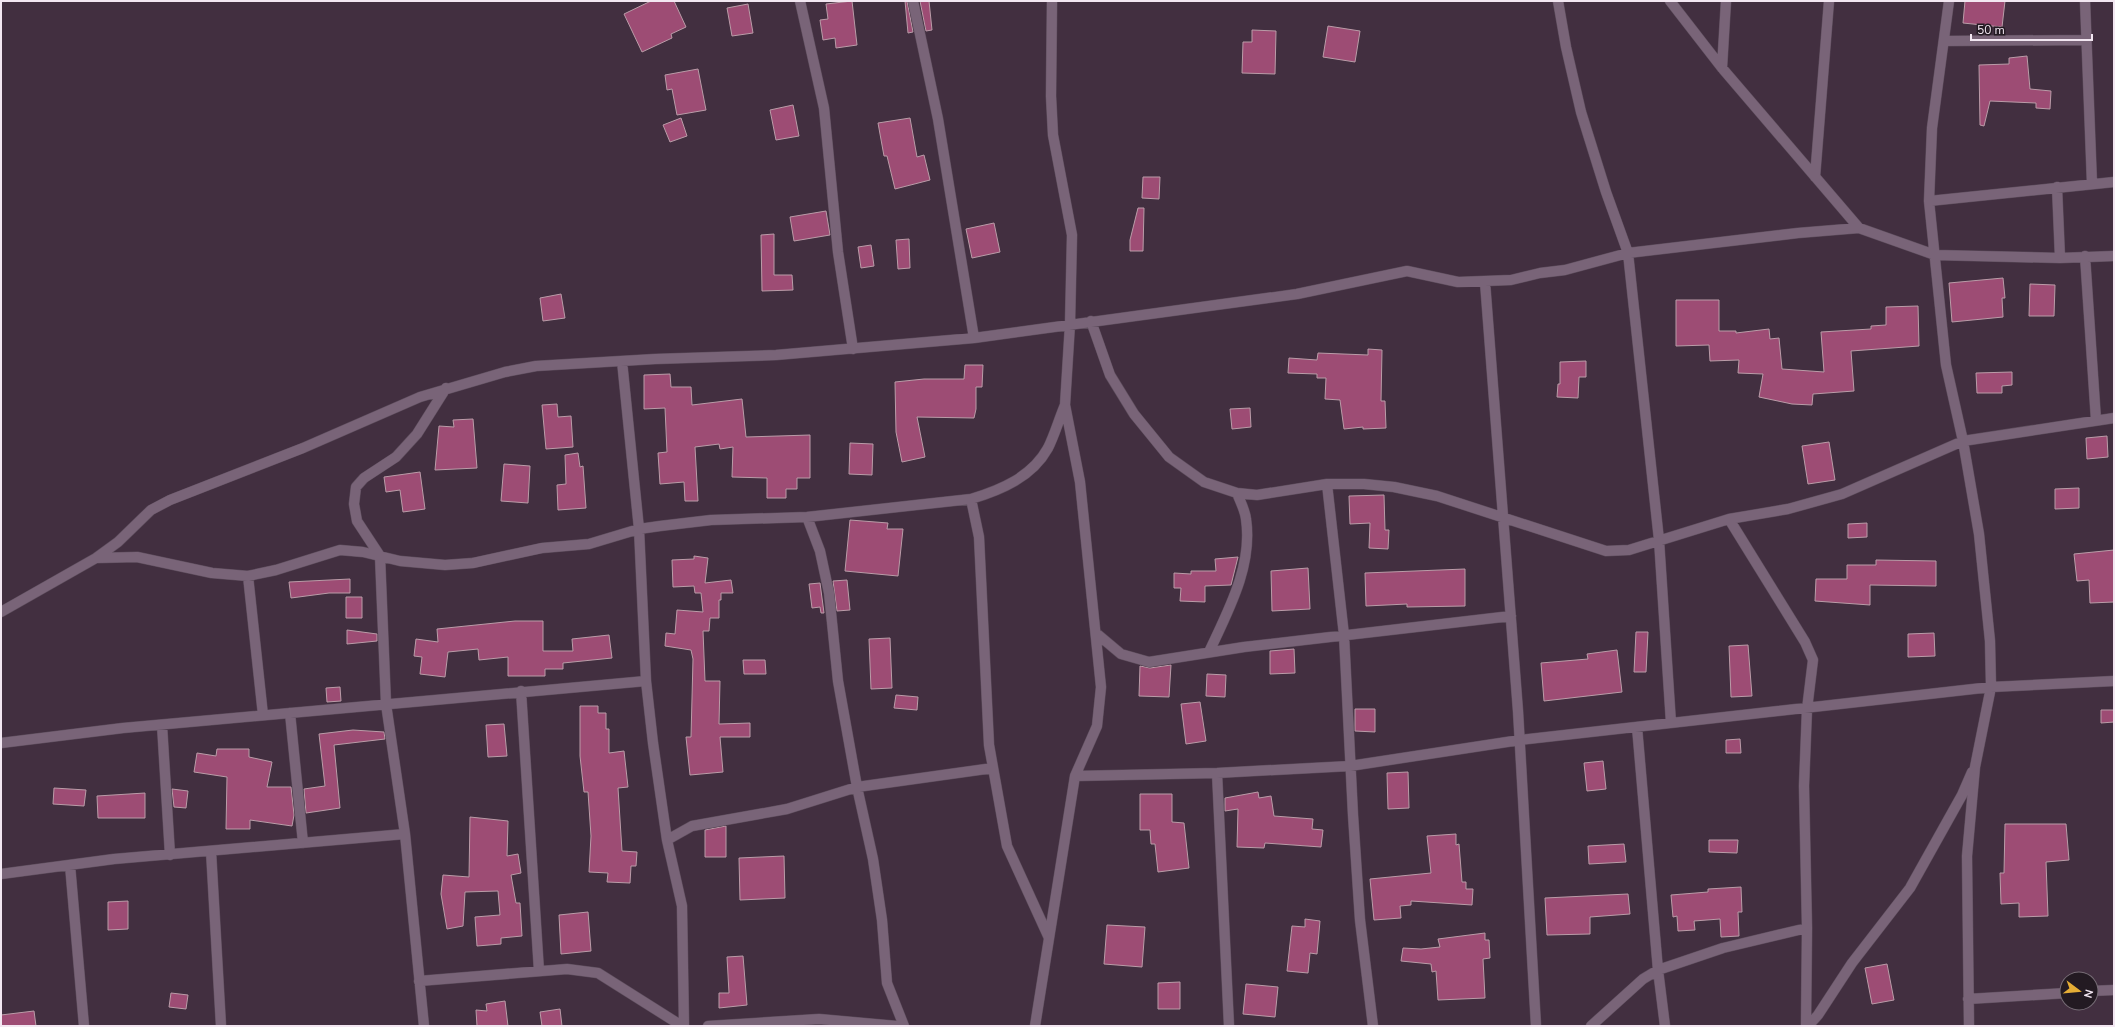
<svg xmlns="http://www.w3.org/2000/svg" width="2115" height="1027" font-family="'Nunito Sans',sans-serif">
	<rect width="100%" height="100%" fill="#422f40"/>
	<path fill="#9d4c74" stroke="#ba9ca8" d="M 651,1 L 674,1 L 686,27 L 671,34 L 672,38 L 642,52 L 624,14 Z
		M 852,1 L 857,45 L 836,48 L 835,38 L 823,40 L 820,20 L 828,19 L 826,4 Z
		M 905,1 L 907,1 L 913,32 L 908,33 Z
		M 920,1 L 929,1 L 932,30 L 926,31 Z
		M 1965,1 L 2005,1 L 2002,27 L 1963,23 Z
		M 748,4 L 753,33 L 732,36 L 727,8 Z
		M 1328,26 L 1360,31 L 1355,62 L 1323,57 Z
		M 1252,30 L 1276,31 L 1275,74 L 1242,73 L 1243,42 L 1252,42 Z
		M 2027,56 L 2030,89 L 2051,91 L 2050,109 L 2036,108 L 2036,103 L 1990,101 L 1984,126 L 1980,125 L 1979,65 L 2009,64 L 2009,58 Z
		M 698,69 L 706,110 L 677,115 L 672,89 L 667,90 L 665,75 Z
		M 793,105 L 799,136 L 776,140 L 770,110 Z
		M 681,118 L 687,136 L 670,142 L 663,125 Z
		M 910,118 L 917,157 L 924,155 L 930,180 L 895,189 L 887,156 L 884,156 L 878,123 Z
		M 1143,177 L 1160,177 L 1159,199 L 1142,198 Z
		M 1138,208 L 1144,208 L 1143,251 L 1130,251 L 1130,240 Z
		M 826,211 L 830,235 L 794,241 L 790,217 Z
		M 994,223 L 1000,252 L 972,258 L 966,229 Z
		M 774,234 L 774,275 L 792,275 L 793,290 L 762,291 L 761,235 Z
		M 909,239 L 910,268 L 898,269 L 896,240 Z
		M 871,245 L 874,266 L 861,268 L 858,247 Z
		M 2003,278 L 2005,298 L 2002,298 L 2003,317 L 1952,322 L 1949,283 Z
		M 2030,284 L 2055,285 L 2054,316 L 2029,316 Z
		M 561,294 L 565,318 L 543,321 L 540,298 Z
		M 1676,300 L 1719,300 L 1719,331 L 1736,331 L 1736,333 L 1769,329 L 1770,339 L 1779,338 L 1782,369 L 1824,372 L 1821,332 L 1871,329 L 1871,326 L 1886,325 L 1886,307 L 1918,306 L 1919,346 L 1851,351 L 1854,391 L 1813,394 L 1812,405 L 1792,404 L 1759,397 L 1763,374 L 1738,373 L 1739,360 L 1710,361 L 1709,345 L 1676,346 Z
		M 1368,349 L 1382,350 L 1381,401 L 1385,401 L 1386,428 L 1363,429 L 1363,427 L 1344,429 L 1340,400 L 1325,399 L 1326,378 L 1317,378 L 1317,374 L 1288,373 L 1289,358 L 1317,360 L 1318,353 L 1368,355 Z
		M 1586,361 L 1586,377 L 1579,377 L 1578,398 L 1557,397 L 1558,384 L 1560,384 L 1560,362 Z
		M 965,365 L 983,365 L 982,387 L 976,387 L 976,409 L 974,418 L 917,417 L 925,457 L 902,462 L 896,432 L 895,382 L 924,379 L 964,379 Z
		M 2012,372 L 2012,385 L 2002,386 L 2002,393 L 1977,393 L 1976,373 Z
		M 670,374 L 671,387 L 691,387 L 692,405 L 742,399 L 746,437 L 810,435 L 810,478 L 797,478 L 797,489 L 786,489 L 786,498 L 767,498 L 767,478 L 732,477 L 733,447 L 720,449 L 719,444 L 695,447 L 698,501 L 685,501 L 684,482 L 660,484 L 658,453 L 667,452 L 665,408 L 644,409 L 644,375 Z
		M 557,404 L 558,417 L 571,416 L 573,447 L 546,449 L 542,405 Z
		M 1250,408 L 1251,427 L 1232,429 L 1230,409 Z
		M 473,419 L 477,468 L 435,470 L 439,426 L 454,427 L 453,420 Z
		M 2107,436 L 2108,457 L 2087,459 L 2086,438 Z
		M 1829,442 L 1835,480 L 1808,484 L 1802,446 Z
		M 850,443 L 873,444 L 872,475 L 849,474 Z
		M 578,453 L 580,467 L 583,466 L 586,508 L 558,510 L 557,485 L 566,484 L 565,455 Z
		M 504,464 L 530,466 L 528,503 L 501,501 Z
		M 420,472 L 425,509 L 403,512 L 400,490 L 386,492 L 384,477 Z
		M 2079,488 L 2079,508 L 2055,509 L 2055,489 Z
		M 1384,495 L 1385,530 L 1389,530 L 1388,549 L 1369,548 L 1370,523 L 1350,524 L 1349,496 Z
		M 850,520 L 888,523 L 887,529 L 903,529 L 898,576 L 845,571 Z
		M 1867,523 L 1867,537 L 1848,538 L 1848,524 Z
		M 2114,550 L 2114,602 L 2090,603 L 2089,580 L 2077,581 L 2074,554 Z
		M 694,556 L 708,558 L 705,583 L 731,580 L 733,593 L 721,593 L 721,600 L 719,600 L 719,618 L 710,618 L 709,631 L 703,631 L 705,681 L 720,681 L 719,724 L 750,723 L 750,737 L 720,737 L 723,772 L 690,775 L 686,737 L 691,737 L 693,659 L 691,650 L 665,646 L 666,633 L 675,634 L 677,610 L 703,612 L 701,593 L 695,593 L 694,586 L 673,587 L 672,560 L 694,559 Z
		M 1238,557 L 1231,585 L 1205,586 L 1205,602 L 1180,601 L 1181,588 L 1174,588 L 1174,573 L 1191,574 L 1191,571 L 1216,571 L 1215,559 Z
		M 1876,560 L 1936,561 L 1936,586 L 1870,585 L 1870,605 L 1815,601 L 1816,579 L 1847,579 L 1847,565 L 1876,565 Z
		M 1308,568 L 1310,609 L 1272,611 L 1271,571 Z
		M 1465,569 L 1465,606 L 1407,607 L 1407,604 L 1366,606 L 1365,573 Z
		M 350,579 L 350,593 L 329,593 L 291,598 L 289,582 Z
		M 847,580 L 850,610 L 837,611 L 833,581 Z
		M 820,583 L 824,613 L 821,613 L 820,607 L 812,608 L 809,584 Z
		M 346,597 L 362,597 L 362,618 L 346,618 Z
		M 515,621 L 543,621 L 543,651 L 573,651 L 572,639 L 609,635 L 612,658 L 563,663 L 563,669 L 545,669 L 545,676 L 508,676 L 508,657 L 479,660 L 478,649 L 448,652 L 445,677 L 420,674 L 422,657 L 414,656 L 416,639 L 438,642 L 437,629 Z
		M 347,630 L 377,634 L 377,641 L 347,644 Z
		M 1636,632 L 1648,632 L 1646,672 L 1634,672 Z
		M 1934,633 L 1935,656 L 1908,657 L 1908,634 Z
		M 890,638 L 892,688 L 871,689 L 869,639 Z
		M 1748,645 L 1752,696 L 1731,697 L 1729,646 Z
		M 1294,649 L 1295,673 L 1270,674 L 1270,651 Z
		M 1617,650 L 1622,692 L 1544,701 L 1541,663 L 1588,659 L 1587,654 Z
		M 743,660 L 765,660 L 766,674 L 744,674 Z
		M 1171,665 L 1169,697 L 1139,696 L 1140,666 L 1150,668 Z
		M 1207,674 L 1226,675 L 1225,697 L 1206,696 Z
		M 340,687 L 341,701 L 327,702 L 326,688 Z
		M 896,695 L 918,697 L 917,710 L 894,708 Z
		M 1200,702 L 1206,741 L 1186,744 L 1181,704 Z
		M 580,706 L 598,706 L 598,713 L 606,713 L 606,729 L 609,729 L 609,753 L 624,751 L 628,787 L 618,788 L 622,851 L 637,852 L 636,866 L 631,866 L 630,883 L 607,882 L 608,873 L 589,872 L 591,836 L 588,792 L 584,792 L 580,756 Z
		M 1355,709 L 1375,709 L 1375,732 L 1355,731 Z
		M 2101,710 L 2114,710 L 2114,722 L 2101,723 Z
		M 504,724 L 507,756 L 488,757 L 486,725 Z
		M 353,730 L 384,732 L 385,739 L 334,745 L 340,808 L 306,813 L 304,789 L 325,786 L 319,734 Z
		M 1740,739 L 1741,753 L 1726,753 L 1726,740 Z
		M 217,749 L 249,749 L 249,757 L 272,762 L 267,787 L 291,787 L 294,815 L 292,826 L 250,820 L 250,829 L 226,829 L 227,777 L 194,772 L 197,753 L 216,756 Z
		M 1603,761 L 1606,789 L 1587,791 L 1584,763 Z
		M 1408,772 L 1409,808 L 1388,809 L 1387,773 Z
		M 54,788 L 86,790 L 84,806 L 53,804 Z
		M 172,789 L 188,791 L 186,808 L 174,807 Z
		M 1258,792 L 1259,798 L 1271,796 L 1274,816 L 1313,819 L 1312,829 L 1323,830 L 1321,847 L 1265,843 L 1264,848 L 1237,847 L 1238,809 L 1225,811 L 1225,798 Z
		M 145,793 L 145,818 L 98,818 L 97,796 Z
		M 1140,794 L 1172,794 L 1172,822 L 1184,823 L 1189,868 L 1158,872 L 1155,844 L 1151,844 L 1150,830 L 1140,830 Z
		M 470,817 L 508,821 L 507,856 L 518,854 L 521,873 L 511,875 L 516,903 L 520,903 L 522,936 L 501,938 L 501,944 L 477,946 L 475,917 L 500,915 L 498,891 L 465,892 L 463,926 L 447,929 L 441,894 L 443,875 L 469,877 Z
		M 2005,824 L 2066,824 L 2069,860 L 2046,862 L 2048,916 L 2019,917 L 2019,903 L 2001,904 L 2000,873 L 2004,873 Z
		M 726,826 L 726,857 L 705,857 L 705,830 Z
		M 1456,834 L 1456,845 L 1459,844 L 1462,882 L 1466,882 L 1466,889 L 1473,889 L 1472,905 L 1411,901 L 1411,905 L 1400,906 L 1401,918 L 1374,920 L 1370,879 L 1431,873 L 1427,836 Z
		M 1709,840 L 1738,840 L 1737,853 L 1709,852 Z
		M 1624,844 L 1626,862 L 1589,864 L 1588,846 Z
		M 784,856 L 785,898 L 740,900 L 739,858 Z
		M 1741,887 L 1742,912 L 1738,912 L 1739,936 L 1721,937 L 1720,919 L 1694,921 L 1695,930 L 1678,931 L 1677,916 L 1673,917 L 1671,895 L 1708,892 L 1708,889 Z
		M 1628,894 L 1630,914 L 1590,917 L 1590,934 L 1547,935 L 1545,898 Z
		M 128,901 L 128,929 L 108,930 L 108,902 Z
		M 588,912 L 591,951 L 561,954 L 559,915 Z
		M 1305,919 L 1320,921 L 1317,954 L 1310,953 L 1308,973 L 1287,971 L 1292,926 L 1305,927 Z
		M 1107,925 L 1145,927 L 1142,967 L 1104,964 Z
		M 1485,933 L 1485,940 L 1489,940 L 1490,958 L 1483,959 L 1485,998 L 1438,1000 L 1436,971 L 1432,972 L 1431,964 L 1401,961 L 1403,948 L 1421,949 L 1440,947 L 1438,939 Z
		M 743,956 L 747,1005 L 719,1008 L 719,993 L 729,993 L 727,957 Z
		M 1887,964 L 1894,1000 L 1872,1004 L 1865,968 Z
		M 1180,982 L 1180,1009 L 1158,1009 L 1158,983 Z
		M 1246,984 L 1278,987 L 1275,1017 L 1243,1014 Z
		M 171,993 L 188,995 L 186,1009 L 169,1007 Z
		M 505,1001 L 508,1026 L 477,1026 L 476,1010 L 487,1011 L 486,1004 Z
		M 560,1009 L 562,1026 L 542,1026 L 540,1012 Z
		M 34,1011 L 36,1026 L 1,1026 L 1,1015 Z"/>
	<g fill="none" stroke-linecap="round" stroke-linejoin="round">
		<g stroke="#5d4d5c" stroke-width="11">
			<path id="minor" d="M 800,1 L 824,108 L 838,252 L 853,349
				M 913,1 L 938,119 L 974,338
				M 1558,1 L 1566,47 L 1581,112 L 1606,192 L 1628,253 L 1659,540 L 1671,723
				M 1670,1 L 1722,68 L 1859,228
				M 1949,1 L 1932,128 L 1929,201 L 1946,365 L 1963,441 L 1979,534 L 1990,641 L 1991,687 L 1975,767 L 1967,856 L 1969,1026
				M 2085,1 L 2092,184
				M 1944,41 L 2086,40
				M 1722,68 L 1726,1
				M 1815,177 L 1829,1
				M 2057,187 L 2060,258
				M 1929,201 L 2114,182
				M 2085,256 L 2096,420
				M 1485,282 L 1518,711 L 1536,1026
				M 1091,321 L 1110,375 L 1134,414 L 1169,457 L 1204,482 L 1237,493 L 1257,495 L 1327,484 L 1364,484 L 1394,487 L 1437,496 L 1606,551 L 1629,550 L 1729,519 L 1788,509 L 1842,494 L 1963,441 L 2114,418
				M 622,361 L 639,529 L 646,681 L 653,743 L 667,840 L 682,906 L 684,1026
				M 1327,484 L 1344,635 L 1353,815 L 1360,920 L 1373,1026
				M 971,499 L 979,537 L 989,745 L 1007,846 L 1049,938
				M 807,517 L 820,551 L 829,593 L 838,681 L 857,787 L 873,859 L 882,920 L 887,983 L 904,1026
				M 1729,519 L 1805,642 L 1813,660 L 1807,709 L 1804,786 L 1807,928 L 1806,1026
				M 96,558 L 137,557 L 212,573 L 248,576 L 276,570 L 340,550 L 363,552 L 400,561 L 445,565 L 473,563 L 542,548 L 589,544 L 639,529 L 660,526 L 711,520 L 807,517 L 971,499 C 1001,490 1032,477 1048,448 C 1055,434 1059,419 1065,405
				M 248,576 L 263,715
				M 1,612 L 96,558 L 118,542 L 151,510 L 170,500 L 303,448 L 420,397 L 505,372 L 536,366 L 655,359 L 776,355 L 974,338 L 1297,294 L 1407,271 L 1458,282 L 1511,280 L 1540,273 L 1565,270 L 1628,253 L 1798,233 L 1859,228 L 1935,255 L 2060,258 L 2114,256
				M 1096,633 L 1121,654 L 1149,662 L 1244,647 L 1511,616
				M 1209,652 C 1228,611 1253,566 1246,519 C 1245,510 1240,501 1237,493
				M 521,691 L 539,971
				M 290,713 L 303,843
				M 162,725 L 170,855
				M 1637,727 L 1658,970 L 1665,1026
				M 1,743 L 123,728 L 646,681
				M 1217,773 L 1229,1026
				M 1075,776 L 1217,773 L 1350,766 L 1520,740 L 1991,687 L 2114,681
				M 667,840 L 692,826 L 787,809 L 857,787 L 993,768
				M 211,851 L 221,1026
				M 70,865 L 84,1026
				M 1,874 L 114,859 L 405,834
				M 419,981 L 567,969 L 598,973 L 682,1026
				M 2091,991 L 2114,990
				M 1968,999 L 2067,993
				M 424,1026 L 405,834 L 386,704 L 380,556 L 357,521 L 354,504 L 356,487 L 364,478 L 396,457 L 417,434 L 446,388
				M 708,1026 L 819,1019 L 897,1026
				M 1035,1026 L 1075,776 L 1097,726 L 1101,687 L 1080,482 L 1065,405 L 1070,324 L 1072,235 L 1053,135 L 1051,96 L 1052,1
				M 1591,1026 L 1643,979 L 1658,970 L 1723,948 L 1807,928
				M 1808,1026 L 1818,1015 L 1852,963 L 1910,888 L 1962,795 L 1972,772"/>
		</g>
		<use href="#minor" stroke="#796478" stroke-width="10"/>
	</g>
	<rect width="2115" height="1027" fill="none" stroke="#f3e7f2" stroke-width="4"/>
	<g transform="translate(2079 991) rotate(106)"><circle r="19" fill="#231a22" stroke="#766c75"/>
	<path d="M0-3L7 15L0 10L-7 15Z" fill="#e5ad36"/>
	<text y="-6" font-size="11" font-weight="bold" text-anchor="middle" fill="#f3e7f2">N</text>
	</g>
	<path d="M1971 34v6h121v-6" fill="none" stroke="#f3e7f2" stroke-width="2"/>
	<text x="1977" y="34" font-size="12" fill="#f3e7f2" stroke="#231a22" stroke-width="3" paint-order="stroke">50 m</text>
</svg>
